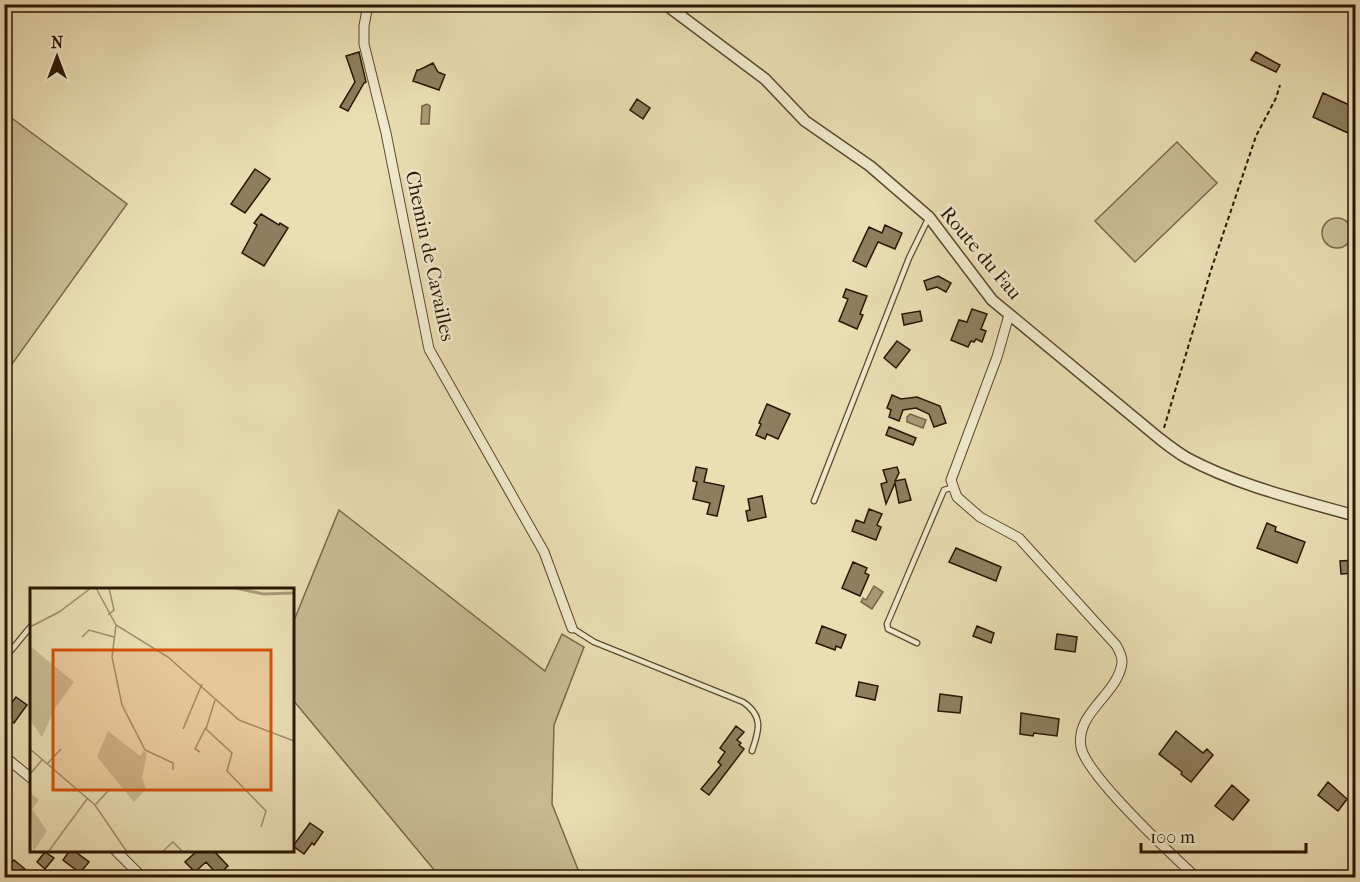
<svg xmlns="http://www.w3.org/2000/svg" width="1360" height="882" font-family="'IM FELL French Canon',serif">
	<rect width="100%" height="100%" fill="#eadeb3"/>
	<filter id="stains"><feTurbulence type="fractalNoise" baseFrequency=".00333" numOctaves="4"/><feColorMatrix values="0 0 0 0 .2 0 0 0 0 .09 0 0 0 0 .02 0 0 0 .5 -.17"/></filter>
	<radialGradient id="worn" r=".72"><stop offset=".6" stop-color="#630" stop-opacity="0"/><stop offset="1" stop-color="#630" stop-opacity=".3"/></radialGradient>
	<path fill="#cabc95" stroke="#7a694c" stroke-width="1.5" d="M 5,113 L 127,204 L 12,364 L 5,380 Z
		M 1177,142 L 1217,183 L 1135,262 L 1095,221 Z
		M1322 233a15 15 0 1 1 30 0a15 15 0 1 1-30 0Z
		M 339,510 L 545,671 L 562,634 L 584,647 L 554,725 L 552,804 L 579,872 L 574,877 L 440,877 L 293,700 L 293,623 Z"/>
	<path fill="#a99a77" stroke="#776549" stroke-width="1.5" d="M 427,104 L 430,106 L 429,124 L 421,124 L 422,106 Z
		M 910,414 L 926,420 L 923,428 L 907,422 L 907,417 Z
		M 874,586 L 883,592 L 872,609 L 861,602 L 863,598 L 866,600 Z"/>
	<path fill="#8e7e5f" stroke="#2b1603" stroke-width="1.5" d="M 359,52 L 366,82 L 364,83 L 348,111 L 340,107 L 355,82 L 346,56 Z
		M 1256,52 L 1280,65 L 1276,72 L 1251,60 Z
		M 433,63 L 438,72 L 445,75 L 439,90 L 413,81 L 417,70 L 419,70 Z
		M 1323,93 L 1356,108 L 1356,118 L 1348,133 L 1313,117 Z
		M 637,99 L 650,108 L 643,119 L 630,110 Z
		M 255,169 L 270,179 L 245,213 L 231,204 Z
		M 261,214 L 279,225 L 280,223 L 288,228 L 264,266 L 242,253 L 257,225 L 254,223 Z
		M 885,225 L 902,233 L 895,249 L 878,242 L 866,267 L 853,261 L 869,227 L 882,233 Z
		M 938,276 L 951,283 L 946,292 L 937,287 L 927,290 L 924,281 Z
		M 846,289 L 867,296 L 860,314 L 863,315 L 857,329 L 839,321 L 848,299 L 843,297 Z
		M 972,309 L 987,314 L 981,329 L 986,331 L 982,342 L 976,339 L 974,342 L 971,341 L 968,347 L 951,340 L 959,320 L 967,322 Z
		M 920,311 L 922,321 L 904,325 L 902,314 Z
		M 897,341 L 910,350 L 896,368 L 884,358 Z
		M 892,395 L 901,399 L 917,397 L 940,406 L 946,423 L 934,427 L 929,414 L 916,408 L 903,410 L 899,421 L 889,417 L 891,410 L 887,408 Z
		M 767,404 L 790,414 L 778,439 L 767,434 L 765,439 L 756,435 L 761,424 L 759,423 Z
		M 889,427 L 916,438 L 913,445 L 886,435 Z
		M 696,467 L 707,469 L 704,482 L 724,486 L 717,516 L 707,514 L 710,503 L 693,499 L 697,482 L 693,481 Z
		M 897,467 L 899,473 L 895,481 L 905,479 L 911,500 L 899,503 L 895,483 L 886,504 L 881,484 L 887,482 L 883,470 Z
		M 762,496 L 766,517 L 748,521 L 746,511 L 750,510 L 748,499 Z
		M 869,509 L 882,514 L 877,525 L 881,527 L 876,540 L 852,531 L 856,520 L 864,523 Z
		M 1267,523 L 1276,527 L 1275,531 L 1305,542 L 1297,563 L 1257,548 Z
		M 956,548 L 1001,567 L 996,581 L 949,562 Z
		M 1356,560 L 1356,573 L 1341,574 L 1340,561 Z
		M 853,562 L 867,568 L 865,573 L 869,575 L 860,596 L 842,588 Z
		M 822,626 L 846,635 L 841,648 L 836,646 L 835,650 L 816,643 Z
		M 977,626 L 994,633 L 991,643 L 973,636 Z
		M 1057,634 L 1077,637 L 1075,652 L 1055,649 Z
		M 859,682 L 878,686 L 875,700 L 856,696 Z
		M 940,694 L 962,697 L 960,713 L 938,711 Z
		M 16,697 L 27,705 L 14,723 L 4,716 L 4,701 L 10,705 Z
		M 1021,713 L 1059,719 L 1057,736 L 1034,733 L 1033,736 L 1020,734 Z
		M 736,726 L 744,732 L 737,740 L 741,743 L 739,745 L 744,749 L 709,795 L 701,789 L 721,765 L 718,762 L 725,752 L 720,748 Z
		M 1176,731 L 1203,753 L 1207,749 L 1213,755 L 1191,782 L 1181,774 L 1182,772 L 1159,754 Z
		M 1328,782 L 1347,799 L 1338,811 L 1318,795 Z
		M 1232,785 L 1249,800 L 1233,820 L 1215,806 Z
		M 310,823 L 323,832 L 314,845 L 312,843 L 304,854 L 293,846 Z
		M 70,850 L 73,850 L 89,862 L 80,873 L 63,860 Z
		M 198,850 L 213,850 L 228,866 L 218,875 L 206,862 L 195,872 L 185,862 Z
		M 45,852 L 54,858 L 45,869 L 37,862 Z
		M 14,860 L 25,869 L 18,878 L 4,878 L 4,871 Z"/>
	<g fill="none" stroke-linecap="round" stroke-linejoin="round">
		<g stroke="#5b482f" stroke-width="7">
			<path id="service" d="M 814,501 L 909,258 L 929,217
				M 572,628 L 594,642 L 743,702 C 764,716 759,731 752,751
				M 917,643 L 888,629 L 887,624 L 944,490 L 954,487
				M 4,659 L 32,625"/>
		</g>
		<g stroke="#5b482f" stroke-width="11">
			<path id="minor" d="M 368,4 L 364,26 L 364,44 L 386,133 L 429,349 L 544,552 L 572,628
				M 1009,315 L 997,357 L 951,480 L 957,497 L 980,517 L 1019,538 L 1116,645 C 1119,650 1122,656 1122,662 C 1119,694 1075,712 1081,747 C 1086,775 1173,856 1197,878
				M 4,756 L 32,779
				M 115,850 L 143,878"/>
		</g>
		<g stroke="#5b482f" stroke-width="13">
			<path id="tertiary" d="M 665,4 L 765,79 L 805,121 L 870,166 L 929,217 L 992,300 L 1160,439 C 1169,446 1178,453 1187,458 C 1239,486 1300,500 1356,516"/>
		</g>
		<path stroke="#2b1603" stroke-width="2" stroke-dasharray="4.5 3" stroke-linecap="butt" d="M 1164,428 L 1211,270 L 1256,136 L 1276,98 L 1280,85"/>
		<use href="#service" stroke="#f1eace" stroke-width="4.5"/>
		<use href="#minor" stroke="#f1eace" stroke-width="9"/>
		<use href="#tertiary" stroke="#f1eace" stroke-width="10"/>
	</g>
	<g text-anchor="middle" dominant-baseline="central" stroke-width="5" stroke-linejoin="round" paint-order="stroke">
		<g font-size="20" fill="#2b1603" stroke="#f1eace">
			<text transform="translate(981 253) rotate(50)">Route du Fau</text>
			<text transform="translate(430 256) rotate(78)">Chemin de Cavailles</text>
		</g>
	</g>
	<g transform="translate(30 588)">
		<rect width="264" height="264" fill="#eadeb3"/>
		<path d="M 0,58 L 44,94 L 25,120 L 12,149 L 0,132 ZM 78,143 L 110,168 L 113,163 L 117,165 L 112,190 L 116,201 L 104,214 L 67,169 ZM 0,205 L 9,212 L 2,221 L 17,243 L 3,264 Z" fill="#cabc95"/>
		<path fill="none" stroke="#a99a77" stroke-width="3" d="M 206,0 L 233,6 L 264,5"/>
		<path fill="none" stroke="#9e8e6d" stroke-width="1.5" d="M 66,0 L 86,37 L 138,69 L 209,132 L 264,153M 78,27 L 84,22 L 79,0M 86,37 L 82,69 L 92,117 L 115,162 L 143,175 L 143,182M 0,39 L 29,24 L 61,0M 52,49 L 59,42 L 84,49M 185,112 L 176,141 L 202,165 L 197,183 L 236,223 L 231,239M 153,141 L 172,96M 0,161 L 65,217 L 97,264M 170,164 L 165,161 L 176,139M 17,176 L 31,161M 0,186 L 12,172M 65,217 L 78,203M 18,264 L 57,211M 132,264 L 143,254 L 153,264"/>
		<path fill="#d5520b" fill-opacity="0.15" stroke="#d5520b" stroke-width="3" d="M 23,62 L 241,62 L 241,202 L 23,202 Z"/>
		<rect width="264" height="264" fill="none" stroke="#2b1603" stroke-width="3"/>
	</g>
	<rect width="1360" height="882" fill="none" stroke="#eadeb3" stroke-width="24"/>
	<rect x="6" y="6" width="1348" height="870" fill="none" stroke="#2b1603" stroke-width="3"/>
	<rect x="12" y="12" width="1336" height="858" fill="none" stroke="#2b1603" stroke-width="1.5"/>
	<g transform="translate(57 57)" stroke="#f1eace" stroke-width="4.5" paint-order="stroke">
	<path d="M0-4.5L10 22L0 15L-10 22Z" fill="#2b1603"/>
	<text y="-9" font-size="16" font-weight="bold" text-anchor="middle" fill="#2b1603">N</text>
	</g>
	<path d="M1141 843v9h165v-9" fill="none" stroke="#2b1603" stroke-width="3"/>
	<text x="1150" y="843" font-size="18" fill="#2b1603" stroke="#f1eace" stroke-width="4.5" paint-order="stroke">100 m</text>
	<rect width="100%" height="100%" filter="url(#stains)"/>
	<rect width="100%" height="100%" fill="url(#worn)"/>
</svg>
